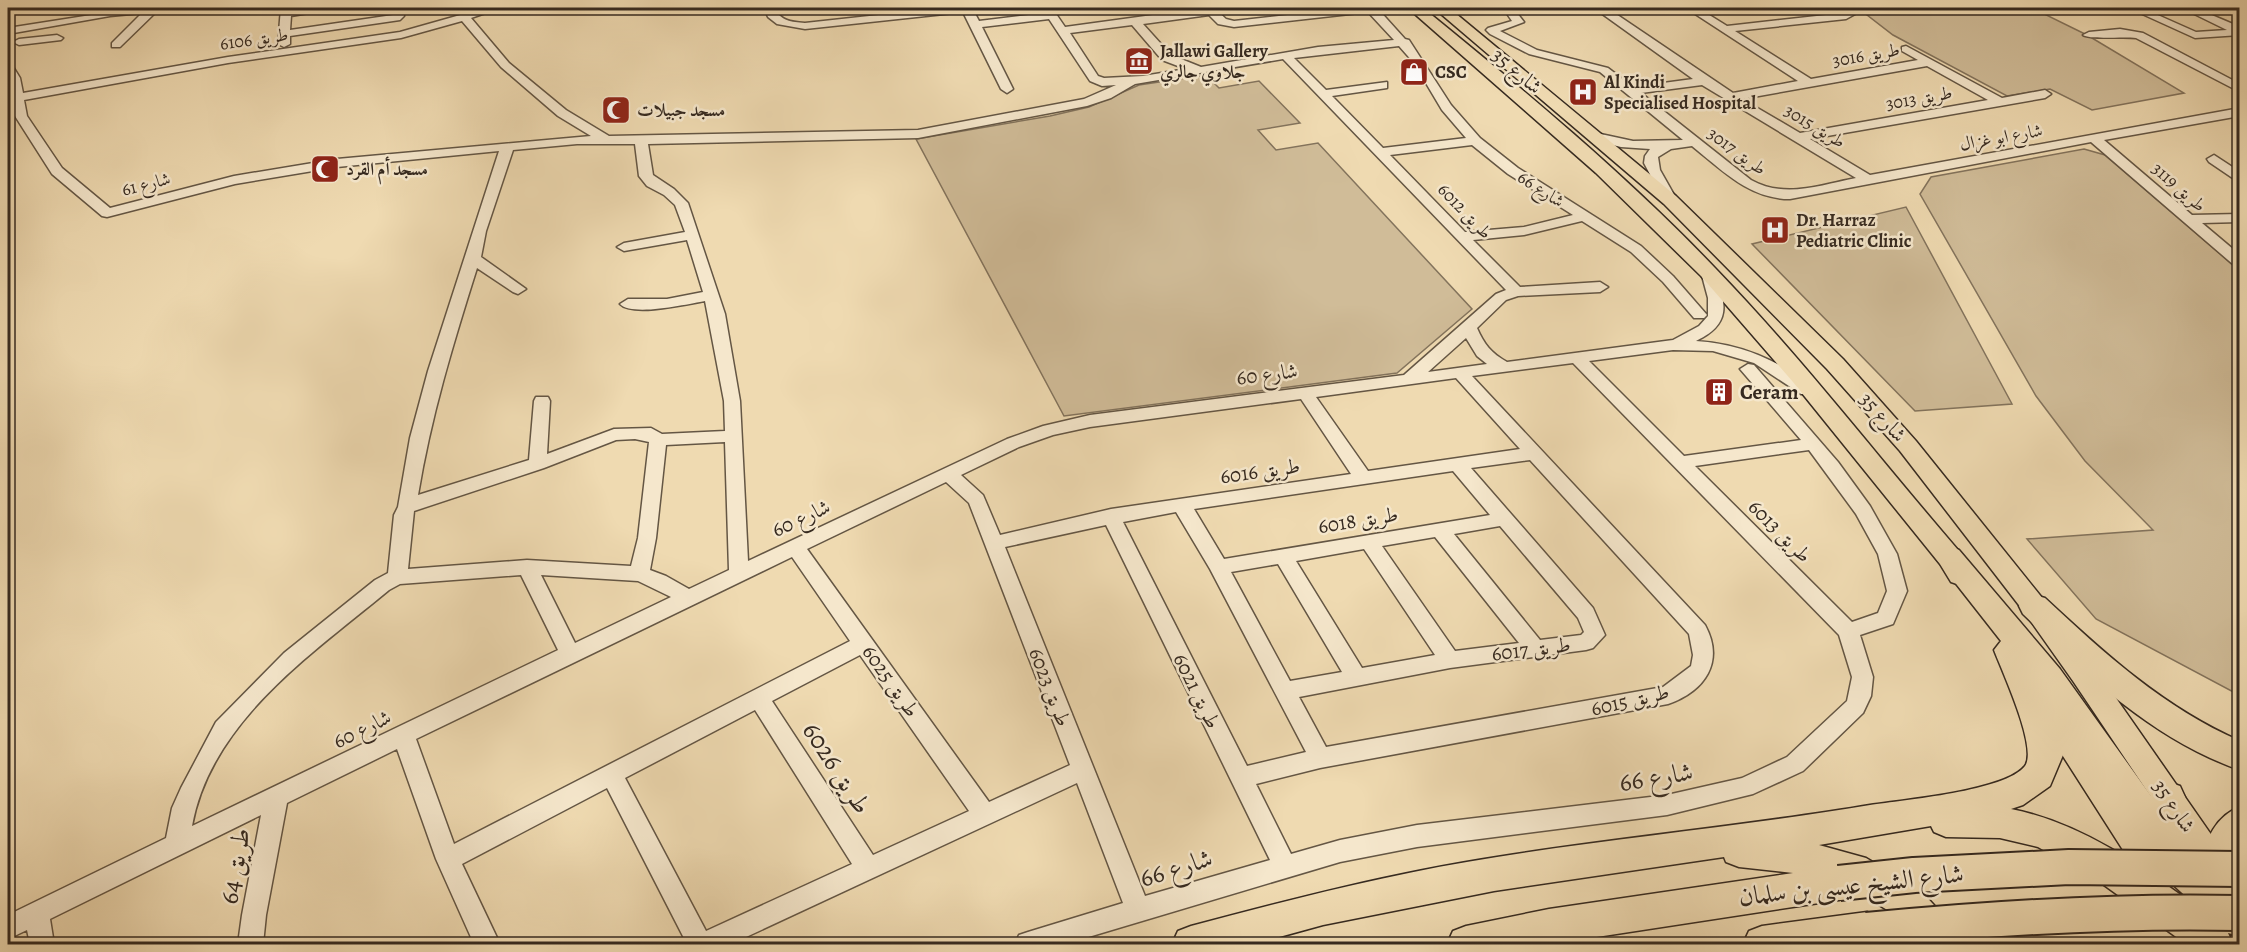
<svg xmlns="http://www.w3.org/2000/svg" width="2247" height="952" font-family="Alegreya,Amiri,serif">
	<rect width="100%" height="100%" fill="#efdab1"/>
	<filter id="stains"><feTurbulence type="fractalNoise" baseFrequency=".00333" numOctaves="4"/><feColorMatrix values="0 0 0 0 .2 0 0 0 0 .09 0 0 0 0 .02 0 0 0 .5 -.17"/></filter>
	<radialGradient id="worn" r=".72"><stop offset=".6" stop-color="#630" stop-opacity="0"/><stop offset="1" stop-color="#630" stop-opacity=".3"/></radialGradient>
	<path fill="#d0bc98" stroke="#83735c" stroke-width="1.5" d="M 1858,8 L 2032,8 L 2087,35 L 2184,93 L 2092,110 L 2050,89 L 2007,96 L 1893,35 Z
		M 1206,75 L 1219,88 L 1259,81 L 1300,123 L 1258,130 L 1276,150 L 1318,143 L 1472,309 L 1397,373 L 1064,416 L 916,139 L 1050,116 L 1089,107 L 1139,85 Z
		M 2084,149 L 2105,155 L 2239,270 L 2239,695 L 2096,619 L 2027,539 L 2153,530 L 2085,461 L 2036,396 L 1920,194 L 1931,177 Z
		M 1906,207 L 2012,404 L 1915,411 L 1752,244 Z"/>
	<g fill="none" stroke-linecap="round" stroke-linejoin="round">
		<g stroke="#645644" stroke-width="3">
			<path id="minor" d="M 136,8 L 171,8 L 156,12 L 120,47 L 112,47 L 112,43 L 142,13 L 110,16 L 8,34 L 8,28 Z
				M 281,8 L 326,8 L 321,11 L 291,16 L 290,30 L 393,15 L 395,8 L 405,8 L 404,16 L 400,20 L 290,36 L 290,44 L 284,47 L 278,44 Z
				M 485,8 L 500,8 L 471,18 L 509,63 L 566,110 L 609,136 L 918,130 L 1084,99 L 1116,85 L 1102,86 L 1090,81 L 1049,19 L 982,27 L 1013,89 L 1007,93 L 1001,89 L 963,12 L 805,29 L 777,24 L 768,17 L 764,8 L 774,8 C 781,21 791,22 805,23 L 943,8 L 972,8 L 979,21 L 1045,13 L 1042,8 L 1052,8 L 1065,27 L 1204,8 L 1214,8 L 1226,19 L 1234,21 L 1349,8 L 1377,8 L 1405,39 L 1409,40 L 1451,105 L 1480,138 L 1518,168 L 1641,246 L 1673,276 L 1707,315 L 1704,318 L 1694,318 L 1663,282 L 1631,252 L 1582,221 L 1524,235 L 1473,240 L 1520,287 L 1600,282 L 1608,287 L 1600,292 L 1518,296 L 1506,300 L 1477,328 C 1484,344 1491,353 1507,362 L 1673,340 L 1699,326 L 1708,316 L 1708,298 L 1701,272 L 1708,268 L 1715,272 C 1726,304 1732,324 1696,341 C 1742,344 1776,360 1813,386 L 1815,390 L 1813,394 L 1801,394 L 1754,363 L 1713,351 L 1673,350 L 1589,361 L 1684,456 L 1801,440 L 1740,369 L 1748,364 L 1754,365 L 1838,462 L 1870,506 L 1897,554 L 1907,591 L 1893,624 L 1860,635 L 1873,677 L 1871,696 L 1863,713 L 1803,771 L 1753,794 L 1667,815 L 1417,847 L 1340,862 L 1065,944 L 1015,944 L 1019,935 L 1028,932 L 1123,903 L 1077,783 L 731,944 L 687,944 L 607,788 L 462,864 L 500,944 L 474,944 L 436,859 L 397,749 L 287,803 L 266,915 L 263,944 L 238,944 L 242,915 L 261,815 L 50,919 L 54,944 L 30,944 L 27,930 L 8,939 L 8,915 L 166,838 L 172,808 L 181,788 L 216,722 L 284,653 L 375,580 L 388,573 L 394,515 L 398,507 L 410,438 L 428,371 L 499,151 L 337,167 L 235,184 L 107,217 L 102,216 L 52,174 L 15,116 L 8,77 L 8,64 L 12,65 L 20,78 L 23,93 L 228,57 L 400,32 ZM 1368,12 L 1394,40 L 1318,47 L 1201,67 L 1171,55 L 1143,24 L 1209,15 L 1218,24 L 1234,27 ZM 462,21 L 501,67 L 558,116 L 591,136 L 337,159 L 234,176 L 110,208 L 62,168 L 27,116 L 24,100 L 228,63 L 401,38 ZM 1132,25 L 1162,60 L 1186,69 L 1143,76 L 1104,78 L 1098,76 L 1070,33 ZM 1399,46 L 1414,63 L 1442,110 L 1466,138 L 1383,148 L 1332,96 L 1387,88 L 1387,82 L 1326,90 L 1294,58 ZM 1283,59 L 1506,290 L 1496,294 L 1404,375 L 1090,415 L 1043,426 L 1007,439 L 748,561 L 740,401 L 725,314 L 688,203 L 674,189 L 653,175 L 648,144 L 918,138 L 1087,106 L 1111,98 L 1135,84 ZM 577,144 L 635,144 L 639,176 L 647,186 L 664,195 L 675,205 L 685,232 L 624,243 L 617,247 L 624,251 L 687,240 L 703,292 L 667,299 L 628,299 L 620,304 C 632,317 688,304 705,301 L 724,401 L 725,431 L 662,434 L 651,428 L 614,429 L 547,454 L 550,401 L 548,397 L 536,397 L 534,401 L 529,460 L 418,495 C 431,416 453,344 477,268 L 513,292 L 518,294 L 526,289 L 481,257 L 486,231 L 513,150 ZM 1472,145 L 1508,174 L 1573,215 L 1524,227 L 1465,232 L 1390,155 ZM 1466,338 L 1477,356 L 1487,364 L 1428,372 ZM 1573,363 L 1839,635 L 1852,677 L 1847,701 L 1787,757 L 1742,778 L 1667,795 L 1417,825 L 1340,840 L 1291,854 L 1256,784 L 1320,768 L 1668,704 C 1705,691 1725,662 1705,625 L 1472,376 ZM 1456,378 L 1520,449 L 1368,471 L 1316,397 ZM 1301,399 L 1351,474 L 1111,509 L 1000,535 L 983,495 L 961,475 L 1019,447 L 1053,435 L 1090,427 ZM 635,439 L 649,442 L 638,538 L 631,566 L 527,560 L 408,569 L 414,511 L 544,468 L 616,440 ZM 725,442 L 729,570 L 689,589 L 666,576 L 650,570 L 656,538 L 666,445 ZM 1809,450 L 1856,514 L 1878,554 L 1887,591 L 1878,613 L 1852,622 L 1695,466 ZM 1530,460 L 1689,634 L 1693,655 L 1691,666 L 1663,687 L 1326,747 L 1299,697 L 1450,668 L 1586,650 L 1593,648 L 1605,635 L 1593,608 L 1471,468 ZM 1453,471 L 1490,515 L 1224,559 L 1194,509 ZM 946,482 L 969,503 L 1070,765 L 989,802 L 807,549 ZM 1176,512 L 1210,569 L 1306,752 L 1247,766 L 1123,522 ZM 1106,525 L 1270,860 L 1145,896 L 1005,547 ZM 1500,526 L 1578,618 L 1584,632 L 1581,635 L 1540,640 L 1454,534 ZM 1435,537 L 1519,643 L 1455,651 L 1382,546 ZM 1364,549 L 1435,655 L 1362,668 L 1296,561 ZM 792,557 L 850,641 L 454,844 L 416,739 ZM 1278,564 L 1342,672 L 1290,681 L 1231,572 ZM 521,575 L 558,650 L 192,826 C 211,721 312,654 389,590 L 400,584 ZM 541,575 L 638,581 L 671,597 L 575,643 ZM 860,655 L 969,811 L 873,855 L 772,701 ZM 755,710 L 852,864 L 706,931 L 625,778 Z
				M 1503,8 L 1513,8 L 1524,22 L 1500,31 L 1537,50 L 1608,68 L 1633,87 L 1693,79 L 1601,13 L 1601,9 L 1620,8 L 1613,12 L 1733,93 L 1798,81 L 1686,8 L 1698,8 L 1727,26 L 1844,13 L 1846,12 L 1845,8 L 1855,8 L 1857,13 L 1846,19 L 1735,31 L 1811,79 L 1918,60 L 1902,51 L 1902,47 L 1906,46 L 2002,98 L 2045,90 L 2051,94 L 2045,98 L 1810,139 L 1870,175 L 2240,108 L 2240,116 L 2104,140 L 2192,215 L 2240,214 L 2240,222 L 2202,223 L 2240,255 L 2240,267 L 2235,266 L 2091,142 L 1790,199 C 1749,199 1722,170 1692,146 L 1671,149 L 1658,157 L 1660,170 L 1677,200 L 1670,204 L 1665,203 L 1644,163 L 1645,156 L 1650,149 L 1621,147 L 1592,140 L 1590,137 L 1596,133 L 1633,141 L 1683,140 L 1600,72 L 1529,54 L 1490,34 L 1486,30 L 1488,28 L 1512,21 ZM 1927,66 L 1988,100 L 1800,133 L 1742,99 ZM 1702,85 L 1856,178 C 1820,185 1785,199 1751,180 L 1641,93 Z
				M 2129,8 L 2142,8 L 2196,32 L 2227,30 L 2182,8 L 2195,8 L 2240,27 L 2240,35 L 2195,38 Z
				M 2120,29 L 2143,33 L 2240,84 L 2240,92 L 2136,38 C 2124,36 2090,40 2083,35 L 2089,32 Z
				M 57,35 L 63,38 L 61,40 L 19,45 L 13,42 L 19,39 Z
				M 2214,155 L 2240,172 L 2240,183 L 2209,162 L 2207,159 Z"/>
		</g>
		<g stroke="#362a20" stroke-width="3">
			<path id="major" d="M 1408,8 L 1423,8 C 1524,90 1625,174 1715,268 C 1801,357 1877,456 1958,550 L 1973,575 L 1969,582 L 1960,585 L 1951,582 L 1940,564 L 1793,382 L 1701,276 L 1596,173 Z
				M 1434,8 L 1449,8 L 1676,196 L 1843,359 L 1916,441 L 2043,599 L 2093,665 L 2233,866 L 2238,876 L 2233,886 L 2222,891 L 2211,886 L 2073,681 L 2025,613 L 1900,451 L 1827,369 L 1664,204 Z
				M 2032,673 L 2042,676 L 2168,866 L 2173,876 L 2168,886 L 2157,891 L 2146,886 L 2022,692 L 2018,684 L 2022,676 Z"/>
		</g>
		<g stroke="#362a20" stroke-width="3">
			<path id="highway" d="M 1949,546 L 1959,550 L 2060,669 L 2151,796 L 2156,786 L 2168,782 L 2180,786 L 2185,797 L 2198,860 L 2202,864 C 2204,840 2217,815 2240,807 L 2238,886 L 2235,893 L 2240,897 L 2240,936 L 2228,933 L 2233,944 L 2186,944 L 2097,880 L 2038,847 L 2000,838 L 1946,837 L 1934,832 L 1931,826 L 1819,845 L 1866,858 L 1920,890 L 1958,931 L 1964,944 L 1921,944 L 1894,914 L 1854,890 L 1852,895 L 1839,900 L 1551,944 L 1447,944 L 1453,931 L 1466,926 L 1549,909 L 1793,873 L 1739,867 L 1726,862 L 1724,857 L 1494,891 L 1323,925 L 1254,944 L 1172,944 L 1178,931 L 1191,926 C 1292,899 1393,873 1497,857 C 1621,837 1746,826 1870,805 C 1903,800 2006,791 2025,766 C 2038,748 2002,671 1994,650 L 2001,641 L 1935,557 L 1939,550 ZM 2043,694 L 2170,882 L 2202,911 C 2145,868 2082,823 2011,809 L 2023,805 L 2050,786 L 2063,755 L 2059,735 Z
				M 2034,595 L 2045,598 C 2104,653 2164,708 2240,741 L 2240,770 C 2154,740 2087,676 2023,614 L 2019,606 L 2023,598 Z
				M 1867,912 L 1880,917 L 1886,930 L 1880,943 L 1876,944 L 1743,944 L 1749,931 L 1762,926 Z"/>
		</g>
		<use href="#minor" fill="#f5e7cc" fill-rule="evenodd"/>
		<use href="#major" fill="#efdab1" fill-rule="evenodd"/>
		<use href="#highway" fill="#efdab1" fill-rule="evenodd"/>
		<g stroke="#362a20" stroke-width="38" stroke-linecap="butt">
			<path id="highway-bridge" d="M 1839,883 L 1914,875 L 2069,867 L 2240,869
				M 1867,930 C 1991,918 2115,910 2240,913"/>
		</g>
		<use href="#highway-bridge" stroke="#efdab1" stroke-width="34"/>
	</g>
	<defs>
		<g id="museum-square" transform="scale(1.5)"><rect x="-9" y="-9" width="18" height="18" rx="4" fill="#8f2418" stroke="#f5e7cc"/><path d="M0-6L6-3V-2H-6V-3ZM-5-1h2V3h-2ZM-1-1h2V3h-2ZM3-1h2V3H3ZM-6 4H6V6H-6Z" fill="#fff"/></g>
		<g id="shop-square" transform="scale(1.5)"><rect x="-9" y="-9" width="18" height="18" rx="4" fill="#8f2418" stroke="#f5e7cc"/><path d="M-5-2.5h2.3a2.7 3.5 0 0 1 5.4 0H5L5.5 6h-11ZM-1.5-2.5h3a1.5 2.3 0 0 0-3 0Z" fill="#fff"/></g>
		<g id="hospital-square" transform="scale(1.5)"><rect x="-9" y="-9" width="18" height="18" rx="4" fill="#8f2418" stroke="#f5e7cc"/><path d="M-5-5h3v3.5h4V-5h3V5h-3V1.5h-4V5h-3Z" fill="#fff"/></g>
		<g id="mosque-square" transform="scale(1.5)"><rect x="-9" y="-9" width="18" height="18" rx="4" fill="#8f2418" stroke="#f5e7cc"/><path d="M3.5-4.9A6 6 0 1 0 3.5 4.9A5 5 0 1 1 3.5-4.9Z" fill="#fff"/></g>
		<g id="building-square" transform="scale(1.5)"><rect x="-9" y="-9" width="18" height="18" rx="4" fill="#8f2418" stroke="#f5e7cc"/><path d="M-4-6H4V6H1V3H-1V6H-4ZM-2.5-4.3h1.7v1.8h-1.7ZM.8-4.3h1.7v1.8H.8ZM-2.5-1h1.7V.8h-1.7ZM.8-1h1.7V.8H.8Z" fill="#fff"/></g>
	</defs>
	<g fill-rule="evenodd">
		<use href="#museum-square" x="1139" y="61"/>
		<use href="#shop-square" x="1414" y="72"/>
		<use href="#hospital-square" x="1583" y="92"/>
		<use href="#mosque-square" x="616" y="110"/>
		<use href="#mosque-square" x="325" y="169"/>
		<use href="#hospital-square" x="1775" y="230"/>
		<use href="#building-square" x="1719" y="392"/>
	</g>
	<g text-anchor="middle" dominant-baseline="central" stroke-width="5" stroke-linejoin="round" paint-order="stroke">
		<g font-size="18" fill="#362a20" stroke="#f5e7cc">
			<text transform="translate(254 39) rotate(-8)">طريق 6106</text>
			<text transform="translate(1866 55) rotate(-10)">طريق 3016</text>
			<text transform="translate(1919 98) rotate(-10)">طريق 3013</text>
			<text transform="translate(1815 126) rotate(31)">طريق 3015</text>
			<text transform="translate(2001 137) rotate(-10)">شارع ابو غزال</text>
			<text transform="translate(1737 151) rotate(36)">طريق 3017</text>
			<text transform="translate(146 184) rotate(-14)">شارع 61</text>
			<text transform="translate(2179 187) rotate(41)">طريق 3119</text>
			<text transform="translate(1541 189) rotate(33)">شارع 66</text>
			<text transform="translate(1465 211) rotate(46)">طريق 6012</text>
		</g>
		<g font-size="18" font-weight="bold" fill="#362a20" stroke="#f5e7cc" text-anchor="start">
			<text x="1160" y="51">Jallawi Gallery<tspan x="1160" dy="21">جلاوي جالري</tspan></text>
			<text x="1435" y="72">CSC</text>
			<text x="1604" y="82">Al Kindi<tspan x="1604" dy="21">Specialised Hospital</tspan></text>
			<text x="637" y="110">مسجد جبيلات</text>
			<text x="346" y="169">مسجد أم القرد</text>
			<text x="1796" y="220">Dr. Harraz<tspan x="1796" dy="21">Pediatric Clinic</tspan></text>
		</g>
		<g font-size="21" fill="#362a20" stroke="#f5e7cc">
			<text transform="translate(1517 71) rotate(40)">شارع 35</text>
			<text transform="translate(1267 374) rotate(-7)">شارع 60</text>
			<text transform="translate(1883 417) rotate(48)">شارع 35</text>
			<text transform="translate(1260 471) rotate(-8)">طريق 6016</text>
			<text transform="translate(801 518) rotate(-25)">شارع 60</text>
			<text transform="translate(1358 520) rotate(-9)">طريق 6018</text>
			<text transform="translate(1780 531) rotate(45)">طريق 6013</text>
			<text transform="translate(1531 649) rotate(-7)">طريق 6017</text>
			<text transform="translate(891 681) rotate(55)">طريق 6025</text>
			<text transform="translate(1050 687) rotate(69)">طريق 6023</text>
			<text transform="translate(1197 691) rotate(64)">طريق 6021</text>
			<text transform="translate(1630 700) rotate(-13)">طريق 6015</text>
			<text transform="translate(362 729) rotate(-26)">شارع 60</text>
			<text transform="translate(2174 806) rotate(56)">شارع 35</text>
		</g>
		<g font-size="21" font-weight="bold" fill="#362a20" stroke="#f5e7cc" text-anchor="start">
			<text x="1740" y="392">Ceram</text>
		</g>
		<g font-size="26" fill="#362a20" stroke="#f5e7cc">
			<text transform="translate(837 768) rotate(57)">طريق 6026</text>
			<text transform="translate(1656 777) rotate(-9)">شارع 66</text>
			<text transform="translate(235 866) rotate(-80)">طريق 64</text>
			<text transform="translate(1176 868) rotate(-17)">شارع 66</text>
			<text transform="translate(1851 885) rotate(-6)">شارع الشيخ عيسى بن سلمان</text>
		</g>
	</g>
	<rect width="2247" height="952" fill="none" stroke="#efdab1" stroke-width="30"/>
	<rect x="9" y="9" width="2229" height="934" fill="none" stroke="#362a20" stroke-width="3"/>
	<rect x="15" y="15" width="2217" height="922" fill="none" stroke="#362a20" stroke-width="1.5"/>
	<rect width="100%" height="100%" filter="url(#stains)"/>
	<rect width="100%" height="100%" fill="url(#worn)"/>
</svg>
